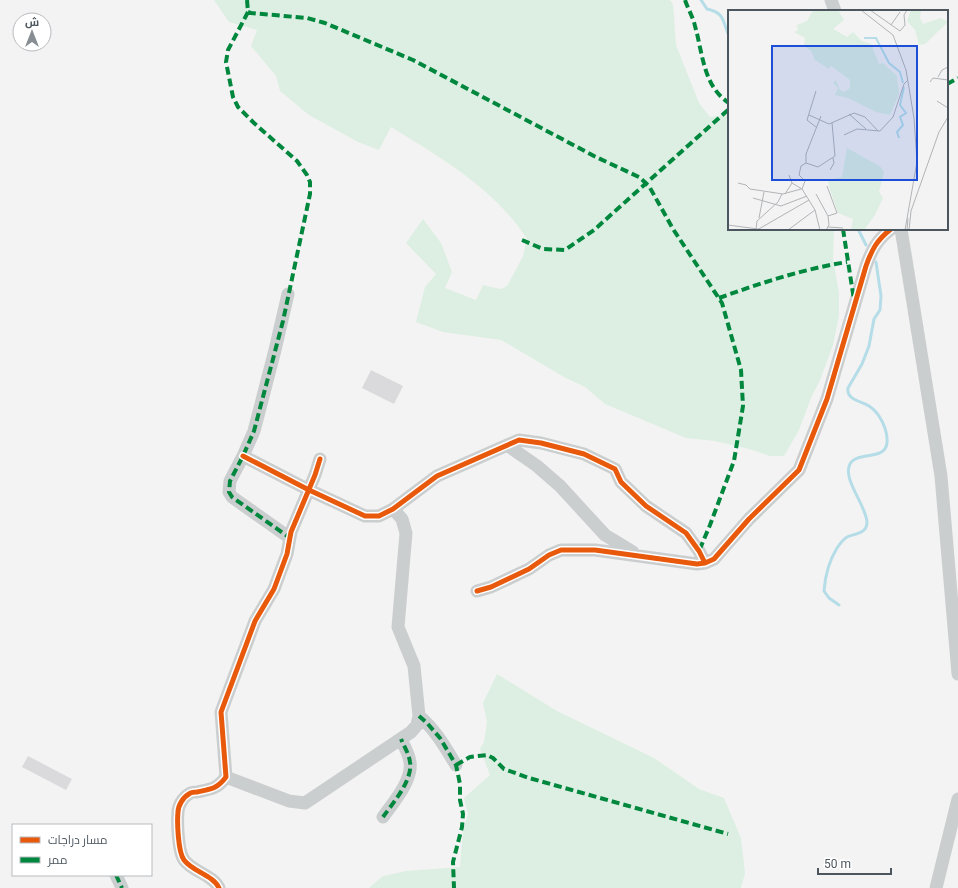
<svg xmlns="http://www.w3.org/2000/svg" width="958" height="888" font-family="Roboto,Cairo,sans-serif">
	<rect width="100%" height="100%" fill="#f4f3f3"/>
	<path fill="#dcefe2" d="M 214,0 L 670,0 L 673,4 L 676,45 L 699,103 L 710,117 L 729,114 L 729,229 L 834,229 L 833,259 L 839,293 L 839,316 L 833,345 L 820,380 L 811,398 L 799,430 L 784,456 L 770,456 L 749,449 L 715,441 L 686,438 L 605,404 L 585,387 L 564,377 L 501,340 L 443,332 L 416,322 L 425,287 L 436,274 L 406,243 L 423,219 L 441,243 L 452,272 L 445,288 L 476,300 L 483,285 L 500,289 L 507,286 L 523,256 L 527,239 C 495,189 440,157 391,127 L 379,150 L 358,142 L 309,115 L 280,91 L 276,76 L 251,46 L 257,30 L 229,22 Z
		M 497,674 L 557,711 L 654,758 L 699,789 L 724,798 L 741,838 L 745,873 L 741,888 L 369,888 L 383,876 L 406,871 L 460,867 L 463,830 L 468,814 L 464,798 L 490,775 L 480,749 L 484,742 L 487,722 L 483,703 Z"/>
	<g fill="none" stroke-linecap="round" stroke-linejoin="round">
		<path stroke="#b5dde8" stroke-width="3" d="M 701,0 L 707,9 C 725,13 722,20 729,36
			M 858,229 L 866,245
			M 839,605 L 829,598 L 824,591 C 825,577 829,561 837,548 C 839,545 844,539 847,537 C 856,533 867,534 867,522 C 866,505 842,479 850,464 C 857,451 885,461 887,443 C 888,430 880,413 869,406 C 861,401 846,400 848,388 L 862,364 L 869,346 L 874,319 L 880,310 L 881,296 L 876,262"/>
	</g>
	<path fill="#dadadc" d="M 371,370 L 403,386 L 394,404 L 362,388 Z
		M 28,756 L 72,779 L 66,790 L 22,767 Z"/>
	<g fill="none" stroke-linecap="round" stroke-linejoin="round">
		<path stroke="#cbcecf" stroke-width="13" d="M 831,0 L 835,11
			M 901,229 L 941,476 L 958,674
			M 288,294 L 275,350 L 254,431 L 243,456 L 230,481 L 229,492 L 232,497 L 290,538
			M 507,445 L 537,466 L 560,486 L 605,535 L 633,552
			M 243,456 L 309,490 L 365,516 L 379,516 L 393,509 L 437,476 L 519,440 L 541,443 L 584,454 L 615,469 L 621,482 L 646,506 L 686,533 L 699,551 L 705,563
			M 477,591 L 491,587 L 529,569 L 549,555 L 561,550 L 595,550 L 697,564 L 705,563 L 714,559 L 749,519 L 799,470 L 827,399 L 866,266 C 872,249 877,240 891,229
			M 419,716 C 435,729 445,747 456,765
			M 226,777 L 289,801 L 305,803 L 411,732 L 417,725 L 419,716 L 414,666 L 398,627 L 406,533 L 402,519 L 393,509
			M 383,817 C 393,803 413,780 410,762 C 409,754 404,746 401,739
			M 116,875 L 122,888
			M 219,888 C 213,875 193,872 184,860 C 178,852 177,822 178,812 C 178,806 183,797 189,794 C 191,792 195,792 197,792 C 211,789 217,789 226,777 L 221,712 L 255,621 L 274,589 L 287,554 L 291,532 L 315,475 L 320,459
			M 936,888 L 958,799"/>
		<path stroke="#00873e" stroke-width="4" stroke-dasharray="8 4" stroke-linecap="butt" d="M 247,0 L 248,12 L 251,13 L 307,18 L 325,23 L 413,60 L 596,157 L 639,177 L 649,186 L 673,229 L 722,303 L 741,370 L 743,406 L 734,461 L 710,525 L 699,551
			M 685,0 C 688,9 693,17 695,26 C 703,54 703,86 729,103
			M 248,12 L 228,50 L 226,62 L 233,97 L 238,107 L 254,123 L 297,161 L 307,175 L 310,182 L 310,194 L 283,321 L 254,431 L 243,456 L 230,481 L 229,492 L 232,497 L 290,538
			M 947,84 L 958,78
			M 843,229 L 854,300
			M 522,240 L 543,249 L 565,250 L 594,230 L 729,109
			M 719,298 C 761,283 803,269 847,262
			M 419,716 L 427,723 L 440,738 L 456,765 L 460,784 L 460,800 L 463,814 L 462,827 L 453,862 L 454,888
			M 456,765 L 470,757 L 487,755 L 493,758 L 504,769 L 529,778 L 728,834
			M 383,817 C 393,803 413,780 410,762 C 409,754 404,746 401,739
			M 116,875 L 122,888"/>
		<g stroke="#fff" stroke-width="8">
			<path id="cycleway" d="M 243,456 L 309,490 L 365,516 L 379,516 L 393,509 L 437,476 L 519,440 L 541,443 L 584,454 L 615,469 L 621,482 L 646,506 L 686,533 L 699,551 L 705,563
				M 477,591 L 491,587 L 529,569 L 549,555 L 561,550 L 595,550 L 697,564 L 705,563 L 714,559 L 749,519 L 799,470 L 827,399 L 866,266 C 872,249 877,240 891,229
				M 219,888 C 213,875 193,872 184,860 C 178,852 177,822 178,812 C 178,806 183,797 189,794 C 191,792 195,792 197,792 C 211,789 217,789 226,777 L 221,712 L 255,621 L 274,589 L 287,554 L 291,532 L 315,475 L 320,459"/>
		</g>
		<use href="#cycleway" stroke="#e8590c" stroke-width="5"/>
	</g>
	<g transform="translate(728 10)">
		<rect width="220" height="220" fill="#f4f3f3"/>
		<path d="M 85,0 L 110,0 L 116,10 L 105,19 L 119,27 L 125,22 L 134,31 L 143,34 L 151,54 L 155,53 L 169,66 L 171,84 L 162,105 L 148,102 L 120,88 L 107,85 L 110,78 L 105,73 L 108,70 L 112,80 L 116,82 L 122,78 L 122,70 L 103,56 L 101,59 L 87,50 L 83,41 L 76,36 L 77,28 L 66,22 L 70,20 L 69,15 L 79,11 ZM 183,0 L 193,0 L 192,8 L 195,14 L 213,8 L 220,12 L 197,34 L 191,35 L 187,20 L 179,11 ZM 119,138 L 153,157 L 156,163 L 151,182 L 155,188 L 147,205 L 136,220 L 123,220 L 125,209 L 110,203 L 102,180 L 100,170 L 114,167 Z" fill="#dcefe2"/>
		<path fill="none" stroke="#b5dde8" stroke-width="2" d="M 136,28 L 148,28 L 161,53 L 172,62 L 175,73M 171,128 L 169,122 L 175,115 L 172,107 L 178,103 L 172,95 L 176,77"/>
		<path fill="none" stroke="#b1b4b7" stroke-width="1" d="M 133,0 L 165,25 L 178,60 L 186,108 L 189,152 L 177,220M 142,0 L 172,21 L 177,15 L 176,5 L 179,0M 163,15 L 172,2M 210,67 L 214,60 L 220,57M 202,72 L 205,68 L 220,70M 88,81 L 79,110 L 88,117M 209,91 L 220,98M 121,104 L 138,119M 81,105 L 101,114 L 126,103 L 137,107 L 150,121M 116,125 L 129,119 L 152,121 L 165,107 L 176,74 L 180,70M 78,153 L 78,144 L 93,106M 102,160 L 106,153 L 105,148M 61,165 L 64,173 L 74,179 L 87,200 L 92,220M 10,173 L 18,175 L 22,179 L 55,184 L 73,179M 99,176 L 109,203 L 100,206M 74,179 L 77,171 L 71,165 L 73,156 L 78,153 L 90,157 L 107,146 L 104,113M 57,184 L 64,173M 88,184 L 100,206 L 101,215 L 98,220M 25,188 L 53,196 L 79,186M 31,208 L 36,182M 0,215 L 37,220M 100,217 L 115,218M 28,219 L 29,211 L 50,192 L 54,184M 29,220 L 81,190M 60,220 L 87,200M 179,220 L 180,208M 181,220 L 183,201 L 211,122 L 220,107"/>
		<path fill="#1d4ed8" fill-opacity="0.15" stroke="#1d4ed8" stroke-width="2" d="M 44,36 L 189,36 L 189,170 L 44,170 Z"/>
		<rect width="220" height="220" fill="none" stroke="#4c565e" stroke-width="2"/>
	</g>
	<rect x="12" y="824" width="140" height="52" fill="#ffffff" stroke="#b7bbbf"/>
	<rect x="20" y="837" width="20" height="6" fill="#e8590c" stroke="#b7bbbf"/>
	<text x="48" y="844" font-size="12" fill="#4c565e">مسار دراجات</text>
	<rect x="20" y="857" width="20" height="6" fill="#00873e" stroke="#b7bbbf"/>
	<text x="48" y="864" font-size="12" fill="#4c565e">ممر</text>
	<g transform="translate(32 32)"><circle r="19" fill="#ffffff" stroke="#b7bbbf"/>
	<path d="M0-3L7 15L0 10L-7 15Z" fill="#878d92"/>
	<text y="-6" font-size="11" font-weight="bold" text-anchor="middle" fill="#4c565e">ش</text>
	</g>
	<path d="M818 868v6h73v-6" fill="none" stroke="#4c565e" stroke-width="2"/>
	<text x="824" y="868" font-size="12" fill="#4c565e" stroke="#ffffff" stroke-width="3" paint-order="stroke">50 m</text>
</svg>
